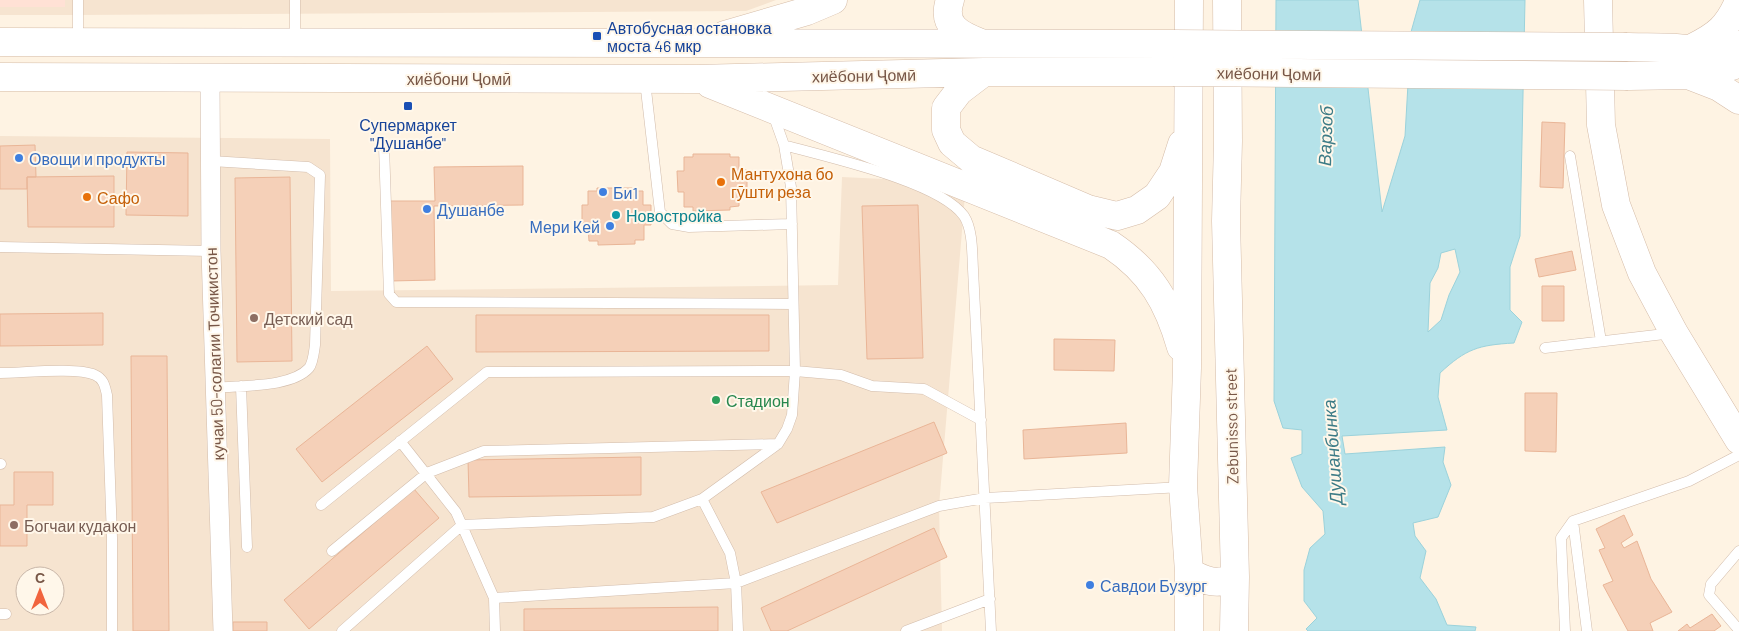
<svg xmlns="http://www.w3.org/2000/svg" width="1739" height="631" font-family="Barlow,sans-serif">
	<rect width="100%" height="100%" fill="#fef3e3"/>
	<path fill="#f6e4d0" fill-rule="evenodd" d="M 0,0 L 776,0 L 746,11 L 76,15 L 0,15 Z
		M 0,136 L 330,139 L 331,291 L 838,285 L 842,177 L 966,183 L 939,506 L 942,631 L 0,631 ZM 25,576 L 55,576 L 55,606 L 25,606 Z"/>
	<path fill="#ffe1d5" d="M 0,0 L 65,0 L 65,7 L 0,7 Z"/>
	<path fill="#b5e2e9" stroke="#9bd2db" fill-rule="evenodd" d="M 1276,0 L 1358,0 L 1382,212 L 1405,136 L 1411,32 L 1420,0 L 1525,0 L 1520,236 L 1510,267 L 1510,310 L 1522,322 L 1514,343 C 1478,345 1466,349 1440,373 L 1438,397 L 1447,430 L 1342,436 L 1345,454 L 1445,447 L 1443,462 L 1451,485 L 1438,517 L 1413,523 L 1415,536 L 1426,551 L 1420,578 L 1436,599 L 1447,625 L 1476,627 L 1475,631 L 1308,631 L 1306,629 L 1317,618 L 1304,601 L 1304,570 L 1310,548 L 1325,534 L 1323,511 L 1302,487 L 1291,458 L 1302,454 L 1302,430 L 1283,428 L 1274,401 ZM 1455,249 L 1460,272 L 1449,295 L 1441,320 L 1428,332 L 1430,283 L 1438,268 L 1441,253 Z"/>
	<path fill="#f5d0b8" stroke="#e9b597" d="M 1542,122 L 1565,123 L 1563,188 L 1540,187 Z
		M 35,145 L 36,177 L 27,177 L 27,189 L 0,189 L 0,146 Z
		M 127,152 L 188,153 L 188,216 L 126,215 Z
		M 693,154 L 730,154 L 730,157 L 739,157 L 739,170 L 747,170 L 747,191 L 739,192 L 739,206 L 730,207 L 730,210 L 693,211 L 693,207 L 684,207 L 684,192 L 678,192 L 677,171 L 684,171 L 684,157 L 693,157 Z
		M 523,166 L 523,205 L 434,206 L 435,280 L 390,281 L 389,201 L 435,201 L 434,167 Z
		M 114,176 L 114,227 L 28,227 L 27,177 Z
		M 290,177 L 292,361 L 237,362 L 235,178 Z
		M 597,188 L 634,188 L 634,191 L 643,191 L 643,205 L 651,205 L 651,225 L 644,225 L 644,240 L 635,240 L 635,244 L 598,245 L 598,241 L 589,241 L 588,226 L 582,226 L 582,205 L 588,205 L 588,191 L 597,191 Z
		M 918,205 L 923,358 L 867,359 L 862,206 Z
		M 1572,251 L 1576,270 L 1539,277 L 1535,259 Z
		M 1542,286 L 1564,286 L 1564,321 L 1542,321 Z
		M 103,313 L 103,345 L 0,346 L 0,314 Z
		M 476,315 L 769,315 L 769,351 L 476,352 Z
		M 1054,339 L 1115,340 L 1114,371 L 1054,370 Z
		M 427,346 L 453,379 L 322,482 L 296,449 Z
		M 131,356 L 167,356 L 169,631 L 133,631 Z
		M 1525,393 L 1557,393 L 1556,452 L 1525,451 Z
		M 934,422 L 947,453 L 777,523 L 761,492 Z
		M 1126,423 L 1127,453 L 1024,459 L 1023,430 Z
		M 641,457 L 641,495 L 469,497 L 468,460 Z
		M 14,472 L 53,472 L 53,505 L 27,505 L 27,546 L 0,546 L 0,505 L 14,505 Z
		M 414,489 L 439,518 L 309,629 L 284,600 Z
		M 1624,515 L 1633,535 L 1621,543 L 1624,548 L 1637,541 L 1651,579 L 1672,612 L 1650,623 L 1653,631 L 1628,631 L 1603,585 L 1613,581 L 1599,550 L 1605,548 L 1596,529 Z
		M 934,528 L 947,557 L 787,631 L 771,631 L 761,608 Z
		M 718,607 L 718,631 L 524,631 L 524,609 Z
		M 1712,614 L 1721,626 L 1714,631 L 1678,631 L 1687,624 L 1690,628 Z
		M 233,622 L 267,622 L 267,631 L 233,631 Z"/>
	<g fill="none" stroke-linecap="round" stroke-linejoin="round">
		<g stroke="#d2bcab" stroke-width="11">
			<path id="lane" d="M 78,0 L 78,41
				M 295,41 L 295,0
				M 645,81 L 660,212 L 672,224 L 689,227 L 792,224
				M 784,145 C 826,157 939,181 964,216 C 973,230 972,253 973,269 L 991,631
				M 384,146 L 389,294 L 396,302 L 793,304
				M 1570,156 L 1601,341
				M 211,161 L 308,167 L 320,175 L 315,345 C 314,352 313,363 309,368 C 291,388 241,385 215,388
				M 0,247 L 211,251
				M 1545,348 L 1673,333
				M 0,373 C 22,373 77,367 95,375 C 104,379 105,387 107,395 L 112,538 L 112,631
				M 241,386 L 247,547
				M 400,441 L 456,512 L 494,598
				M 0,464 L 1,464
				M 702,499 L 730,553 L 736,583 L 738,631
				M 321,505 L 487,372 L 795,371 L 841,375 L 872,386 L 924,389 L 981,420
				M 1573,521 L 1587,631
				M 332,551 L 427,473 L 484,451 L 778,444
				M 1739,551 L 1711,584 L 1709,595 L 1739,630
				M 0,614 L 6,614
				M 342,631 L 462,525 L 653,517 L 702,499 L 778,444 L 787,429 L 792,415 L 795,371 L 791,187 L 784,145 L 773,114
				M 495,631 L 494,598 L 736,583 L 939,506 L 985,498 L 1182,487
				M 906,631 L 990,599
				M 1565,631 L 1561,538 L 1573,521 L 1689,481 L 1739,455"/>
		</g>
		<g stroke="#d2bcab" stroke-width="20">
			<path id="street" d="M 210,77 L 211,251 L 223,631"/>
		</g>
		<g stroke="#d5bca8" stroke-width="29">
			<path id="secondary" d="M 950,0 C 941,26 960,35 981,43
				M 1189,0 L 1187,368 L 1183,486 L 1189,572 L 1189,631
				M 1227,0 L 1228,141 L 1226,221 L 1235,577 L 1234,631
				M 1598,0 L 1601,125 L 1616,205 L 1642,273 L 1674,333 L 1739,440
				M 725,35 L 807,11 L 833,0
				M 0,42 L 1174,44
				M 1627,47 C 1663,48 1702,43 1732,66
				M 1692,48 C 1717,36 1728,27 1739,1
				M 984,72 L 959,91 L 946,108 L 946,130 L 952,143 L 971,159 L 1088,209 L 1117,216 L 1137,210 L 1157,196 L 1173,172 L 1182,144
				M 1688,75 L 1719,87 L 1739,100
				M 1628,76 L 1688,75 L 1726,61 L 1739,45
				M 0,77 L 697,79 L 984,72 L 1173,72
				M 710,84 L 1111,245 C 1151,272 1168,302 1181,347
				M 1189,572 C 1204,581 1218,586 1235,577"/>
		</g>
		<use href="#lane" stroke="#fff" stroke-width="10"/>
		<use href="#street" stroke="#fff" stroke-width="19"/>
		<use href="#secondary" stroke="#fff" stroke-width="28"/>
		<g stroke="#d5bca8" stroke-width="29" stroke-linecap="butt">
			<path id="secondary-bridge" d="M 1174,44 L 1627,47
				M 1173,72 L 1628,76"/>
		</g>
		<use href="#secondary-bridge" stroke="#fff" stroke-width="28"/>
	</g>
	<g fill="#1a4fb4" stroke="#fff7ea" stroke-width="2">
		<rect x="592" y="31" width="10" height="10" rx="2.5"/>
		<rect x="403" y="101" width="10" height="10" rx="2.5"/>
	</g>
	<g fill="#3f7fe0" stroke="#fff7ea" stroke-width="2">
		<circle cx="19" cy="158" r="5"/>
		<circle cx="603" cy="192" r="5"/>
		<circle cx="427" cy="209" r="5"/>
		<circle cx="610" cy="226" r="5"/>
		<circle cx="1090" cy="585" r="5"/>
	</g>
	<g fill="#e8710a" stroke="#fff7ea" stroke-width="2">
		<circle cx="721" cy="182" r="5"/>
		<circle cx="87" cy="197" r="5"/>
	</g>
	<circle fill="#0f9aa8" stroke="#fff7ea" stroke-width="2" cx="616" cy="215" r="5"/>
	<g fill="#8d6e63" stroke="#fff7ea" stroke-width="2">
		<circle cx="254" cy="318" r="5"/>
		<circle cx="14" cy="525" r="5"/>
	</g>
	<circle fill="#2e9e5b" stroke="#fff7ea" stroke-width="2" cx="716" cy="400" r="5"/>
	<g text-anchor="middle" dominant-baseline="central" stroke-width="4" stroke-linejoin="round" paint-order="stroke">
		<g font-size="16" fill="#164399" stroke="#fff7ea" text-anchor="start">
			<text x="607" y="27">Автобусная остановка<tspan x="607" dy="18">моста 46 мкр</tspan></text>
			<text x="408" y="124" text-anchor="middle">Супермаркет<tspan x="408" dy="18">"Душанбе"</tspan></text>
		</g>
		<g font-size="16" fill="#785747" stroke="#fff7ea">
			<text transform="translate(1269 73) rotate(1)">хиёбони Ҷомӣ</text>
			<text transform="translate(864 75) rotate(-1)">хиёбони Ҷомӣ</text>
			<text x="459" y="78">хиёбони Ҷомӣ</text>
			<text transform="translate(214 354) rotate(-92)">кучаи 50-солагии Точикистон</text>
			<text transform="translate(1231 426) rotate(-91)">Zebunisso street</text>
		</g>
		<g font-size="16" fill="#366cbe" stroke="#fff7ea" text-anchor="start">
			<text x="29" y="158">Овощи и продукты</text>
			<text x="613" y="192">Би1</text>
			<text x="437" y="209">Душанбе</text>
			<text x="600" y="226" text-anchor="end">Мери Кей</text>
			<text x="1100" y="585">Савдои Бузург</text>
		</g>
		<g font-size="16" fill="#c56008" stroke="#fff7ea" text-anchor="start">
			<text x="731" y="173">Мантухона бо<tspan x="731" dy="18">гӯшти реза</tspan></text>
			<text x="97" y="197">Сафо</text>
		</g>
		<g font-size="16" fill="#0d838f" stroke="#fff7ea" text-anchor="start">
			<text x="626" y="215">Новостройка</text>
		</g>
		<g font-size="16" fill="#785e54" stroke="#fff7ea" text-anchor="start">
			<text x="264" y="318">Детский сад</text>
			<text x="24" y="525">Богчаи кудакон</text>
		</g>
		<g font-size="16" fill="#27864d" stroke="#fff7ea" text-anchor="start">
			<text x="726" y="400">Стадион</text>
		</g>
		<g font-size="18" font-style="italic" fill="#3c7b86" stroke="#fff7ea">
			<text transform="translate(1325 136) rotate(-88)">Варзоб</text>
			<text transform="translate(1332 452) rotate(-94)">Душанбинка</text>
		</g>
	</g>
	<g transform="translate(40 591)"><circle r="24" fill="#fff7ea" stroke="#c9b7a9"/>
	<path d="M0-4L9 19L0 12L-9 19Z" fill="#f1643e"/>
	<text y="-8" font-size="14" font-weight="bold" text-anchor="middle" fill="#785747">С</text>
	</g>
</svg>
